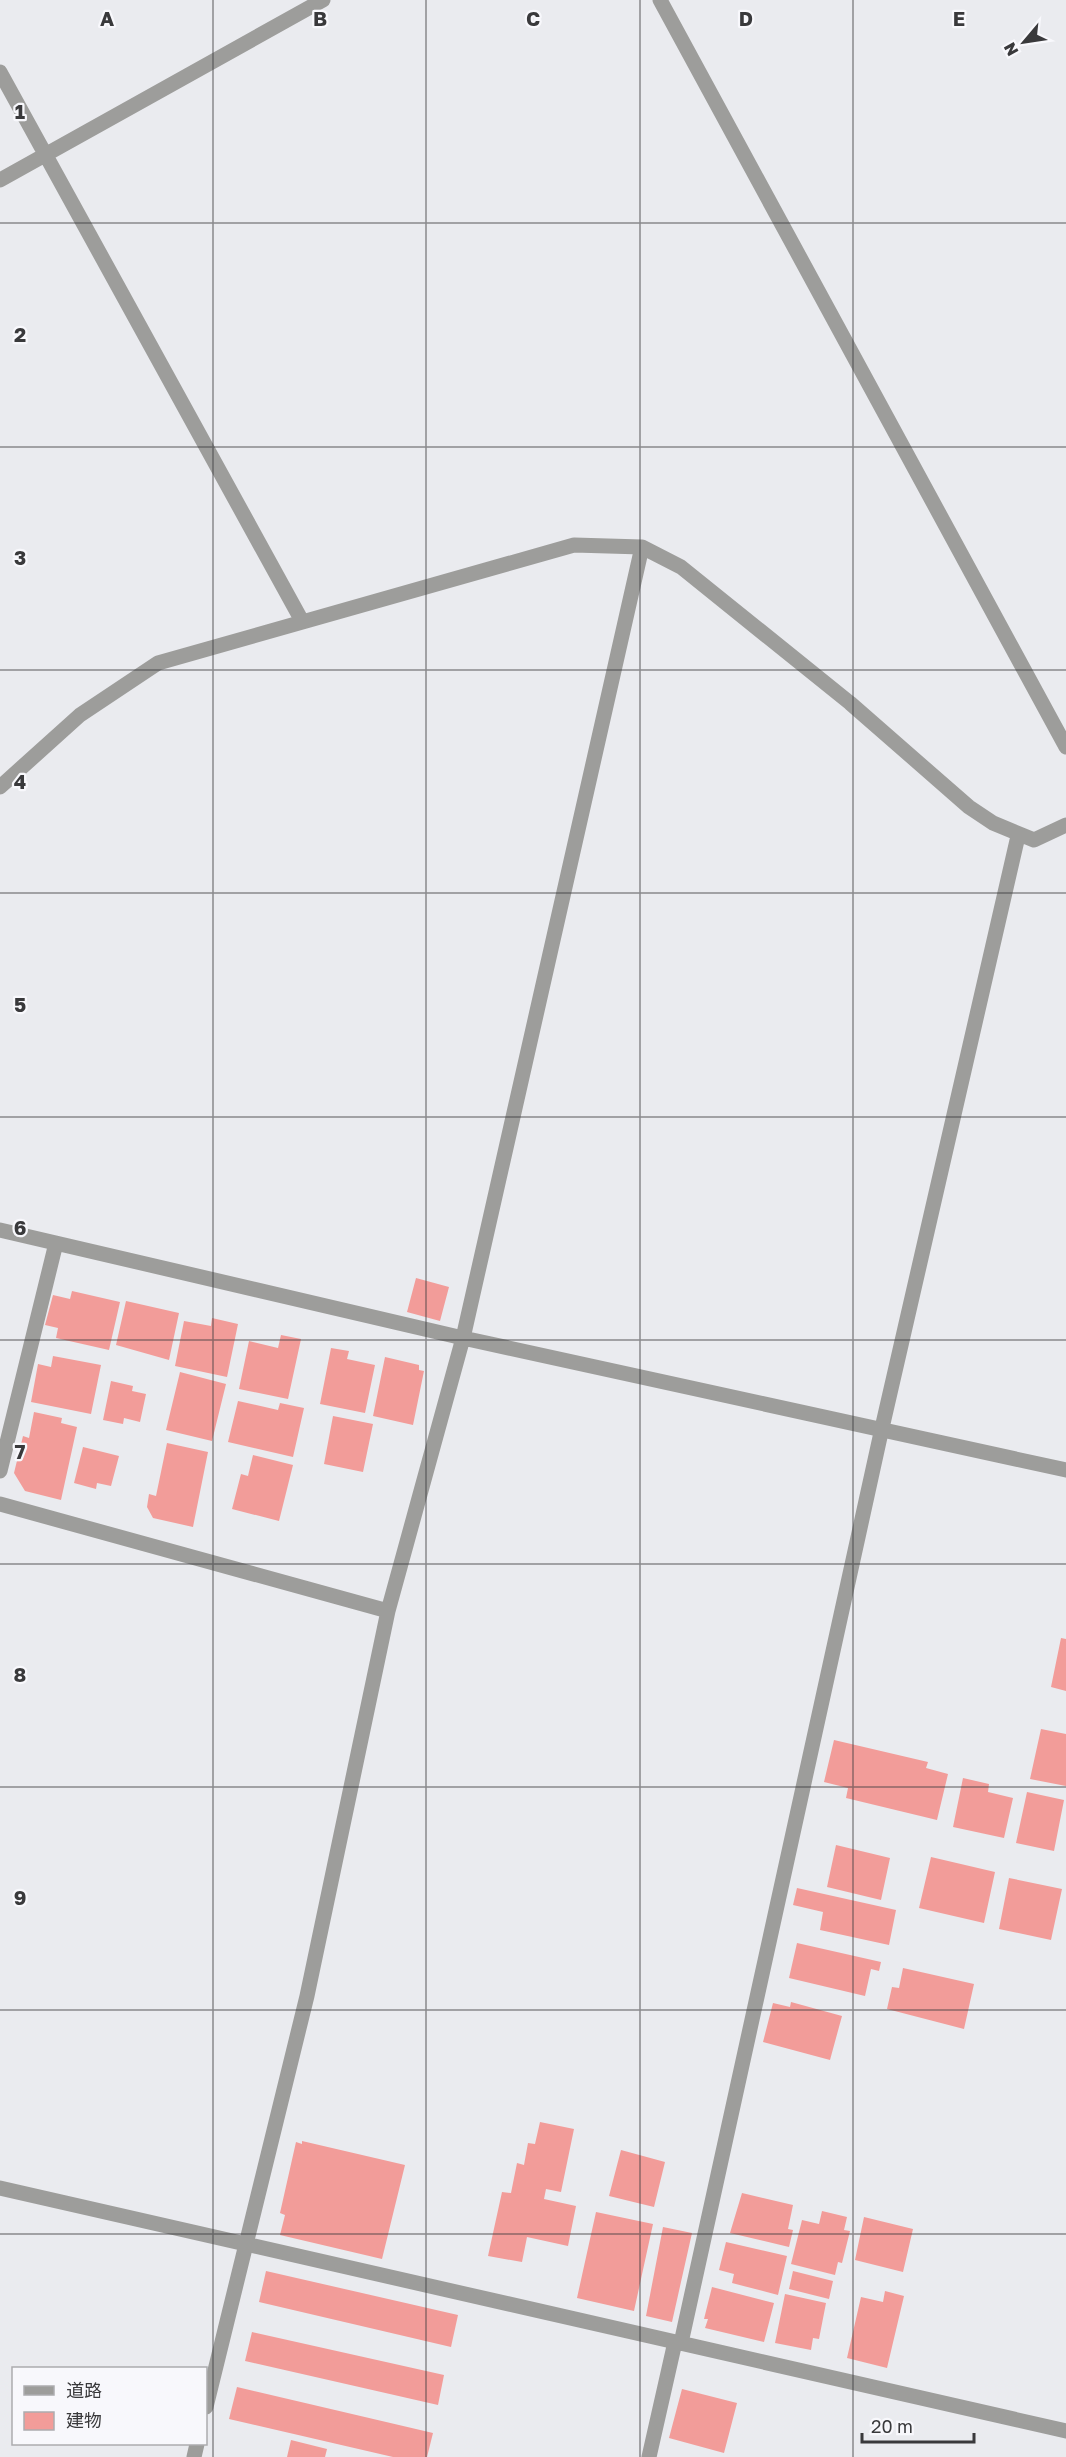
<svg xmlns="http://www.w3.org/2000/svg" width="1066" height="2457" font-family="'Golos Text','Noto Sans JP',sans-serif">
	<rect width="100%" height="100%" fill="#eaebef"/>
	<path fill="#f29c99" d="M 416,1278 L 449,1287 L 440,1321 L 407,1312 Z
		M 72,1291 L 120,1302 L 109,1350 L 56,1338 L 58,1328 L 45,1325 L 53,1295 L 70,1299 Z
		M 126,1301 L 179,1313 L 169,1360 L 116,1345 Z
		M 212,1318 L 238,1324 L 227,1377 L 175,1366 L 184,1321 L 211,1326 Z
		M 281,1335 L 301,1339 L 288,1399 L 239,1389 L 249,1341 L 278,1348 Z
		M 331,1348 L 349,1351 L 347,1359 L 375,1365 L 365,1413 L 320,1404 Z
		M 53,1356 L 101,1365 L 91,1414 L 31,1402 L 38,1364 L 51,1367 Z
		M 385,1357 L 419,1365 L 419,1370 L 424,1371 L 413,1425 L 373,1416 Z
		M 180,1372 L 226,1384 L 212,1441 L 166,1430 Z
		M 111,1381 L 133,1386 L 132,1391 L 146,1394 L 140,1422 L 124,1418 L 123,1424 L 103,1420 Z
		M 238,1401 L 278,1410 L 280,1403 L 304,1408 L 293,1457 L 228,1442 Z
		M 34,1412 L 62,1418 L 61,1423 L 77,1427 L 61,1500 L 25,1491 L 14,1473 L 23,1436 L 29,1438 Z
		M 333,1416 L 373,1424 L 363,1472 L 324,1464 Z
		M 167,1443 L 208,1452 L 193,1527 L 153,1518 L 147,1507 L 149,1494 L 156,1496 Z
		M 83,1447 L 119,1456 L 111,1486 L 97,1483 L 96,1489 L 74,1483 Z
		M 253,1455 L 293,1465 L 279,1521 L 232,1509 L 241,1474 L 248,1476 Z
		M 1061,1638 L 1066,1639 L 1066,1691 L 1051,1687 Z
		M 1041,1729 L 1066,1734 L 1066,1786 L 1030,1779 Z
		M 834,1740 L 928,1762 L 926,1768 L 948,1774 L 937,1820 L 846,1798 L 848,1788 L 824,1782 Z
		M 963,1778 L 989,1784 L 988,1792 L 1013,1798 L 1004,1838 L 953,1827 Z
		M 1027,1792 L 1064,1800 L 1054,1851 L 1016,1843 Z
		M 836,1845 L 890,1858 L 881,1900 L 827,1887 Z
		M 931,1857 L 995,1872 L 984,1923 L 919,1908 Z
		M 1009,1878 L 1062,1889 L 1051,1940 L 999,1929 Z
		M 797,1888 L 896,1910 L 889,1945 L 820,1930 L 823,1912 L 793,1905 Z
		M 797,1943 L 881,1962 L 879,1971 L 871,1969 L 865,1996 L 789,1978 Z
		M 903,1968 L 974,1984 L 964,2029 L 887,2009 L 892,1987 L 899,1988 Z
		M 791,2002 L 842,2016 L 830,2060 L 763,2042 L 773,2003 L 790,2007 Z
		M 540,2122 L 574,2129 L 561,2192 L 546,2189 L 544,2199 L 576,2206 L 568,2246 L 527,2237 L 522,2262 L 488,2256 L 502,2192 L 511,2193 L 517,2163 L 524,2165 L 528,2143 L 535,2144 Z
		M 302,2141 L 405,2165 L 382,2259 L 280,2235 L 285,2215 L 280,2213 L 296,2142 L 302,2144 Z
		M 621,2150 L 665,2162 L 654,2207 L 609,2196 Z
		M 742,2193 L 793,2205 L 788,2229 L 793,2230 L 789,2247 L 730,2233 Z
		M 822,2211 L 847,2217 L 844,2230 L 850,2231 L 842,2263 L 838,2262 L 835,2275 L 791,2264 L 802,2220 L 819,2224 Z
		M 596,2212 L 653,2224 L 634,2311 L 577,2298 Z
		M 864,2217 L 913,2229 L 903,2272 L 855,2260 Z
		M 663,2227 L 692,2233 L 672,2322 L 646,2316 Z
		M 726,2242 L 787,2256 L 778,2295 L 732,2283 L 734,2274 L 719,2270 Z
		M 266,2271 L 458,2315 L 451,2347 L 259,2302 Z
		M 793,2271 L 833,2281 L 829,2299 L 789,2289 Z
		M 712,2287 L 774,2303 L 764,2342 L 705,2328 L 708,2319 L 704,2319 Z
		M 885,2291 L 904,2296 L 887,2368 L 847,2358 L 861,2297 L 883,2302 Z
		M 785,2294 L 826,2303 L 819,2339 L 813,2338 L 811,2350 L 775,2343 Z
		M 252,2332 L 444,2375 L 438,2405 L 245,2361 Z
		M 237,2387 L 433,2433 L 427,2457 L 393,2457 L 229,2419 Z
		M 682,2389 L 737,2403 L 724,2453 L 669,2438 Z
		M 291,2440 L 327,2449 L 325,2457 L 287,2457 Z"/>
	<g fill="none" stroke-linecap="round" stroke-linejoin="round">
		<path stroke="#9d9d9b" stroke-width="15" d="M 660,0 L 1066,747
			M 0,72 L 302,621
			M 0,180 L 323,0
			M 0,787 L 80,715 L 158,663 L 574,545 L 642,547 L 681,567 L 850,703 L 969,807 L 993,823 L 1034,840 L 1066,825
			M 0,1230 L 463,1338 L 1066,1470
			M 0,1471 L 56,1243
			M 0,1504 L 388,1611
			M 0,2188 L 1066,2431
			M 681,2343 L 882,1428 L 1018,836
			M 206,2407 L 307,1996 L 388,1611 L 463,1338 L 642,547
			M 194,2457 L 197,2444
			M 649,2457 L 675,2342"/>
	</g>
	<path fill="none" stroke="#39393b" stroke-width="1.5" stroke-opacity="0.55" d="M 213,0 L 213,2457M 426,0 L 426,2457M 640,0 L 640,2457M 853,0 L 853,2457M 0,223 L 1066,223M 0,447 L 1066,447M 0,670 L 1066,670M 0,893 L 1066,893M 0,1117 L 1066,1117M 0,1340 L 1066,1340M 0,1564 L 1066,1564M 0,1787 L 1066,1787M 0,2010 L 1066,2010M 0,2234 L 1066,2234"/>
	<g font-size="20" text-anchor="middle" font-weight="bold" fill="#39393b" stroke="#f8f8fc" stroke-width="4.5" stroke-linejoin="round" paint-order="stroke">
		<text x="107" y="26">A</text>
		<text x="320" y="26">B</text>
		<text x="533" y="26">C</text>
		<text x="746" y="26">D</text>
		<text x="959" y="26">E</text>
		<text x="20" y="119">1</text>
		<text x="20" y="342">2</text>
		<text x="20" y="565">3</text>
		<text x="20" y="789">4</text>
		<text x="20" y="1012">5</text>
		<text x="20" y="1235">6</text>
		<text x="20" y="1459">7</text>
		<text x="20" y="1682">8</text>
		<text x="20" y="1905">9</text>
	</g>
	<rect x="12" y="2367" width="195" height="78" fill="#f8f8fc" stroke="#acacaf" stroke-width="1.5"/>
	<rect x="24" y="2386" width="30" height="9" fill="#9d9d9b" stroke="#acacaf" stroke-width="1.5"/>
	<text x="66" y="2397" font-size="18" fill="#39393b">道路</text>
	<rect x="24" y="2412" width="30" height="18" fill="#f29c99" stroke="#acacaf" stroke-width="1.5"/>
	<text x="66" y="2427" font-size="18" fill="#39393b">建物</text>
	<g transform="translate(1024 42) rotate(241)" stroke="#f8f8fc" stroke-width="4.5" paint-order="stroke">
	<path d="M0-4.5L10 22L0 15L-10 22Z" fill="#39393b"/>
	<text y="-9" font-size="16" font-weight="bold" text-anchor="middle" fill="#39393b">N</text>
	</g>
	<path d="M862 2433v9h112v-9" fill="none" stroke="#39393b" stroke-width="3"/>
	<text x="871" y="2433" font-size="18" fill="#39393b" stroke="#f8f8fc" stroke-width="4.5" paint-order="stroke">20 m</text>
</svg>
